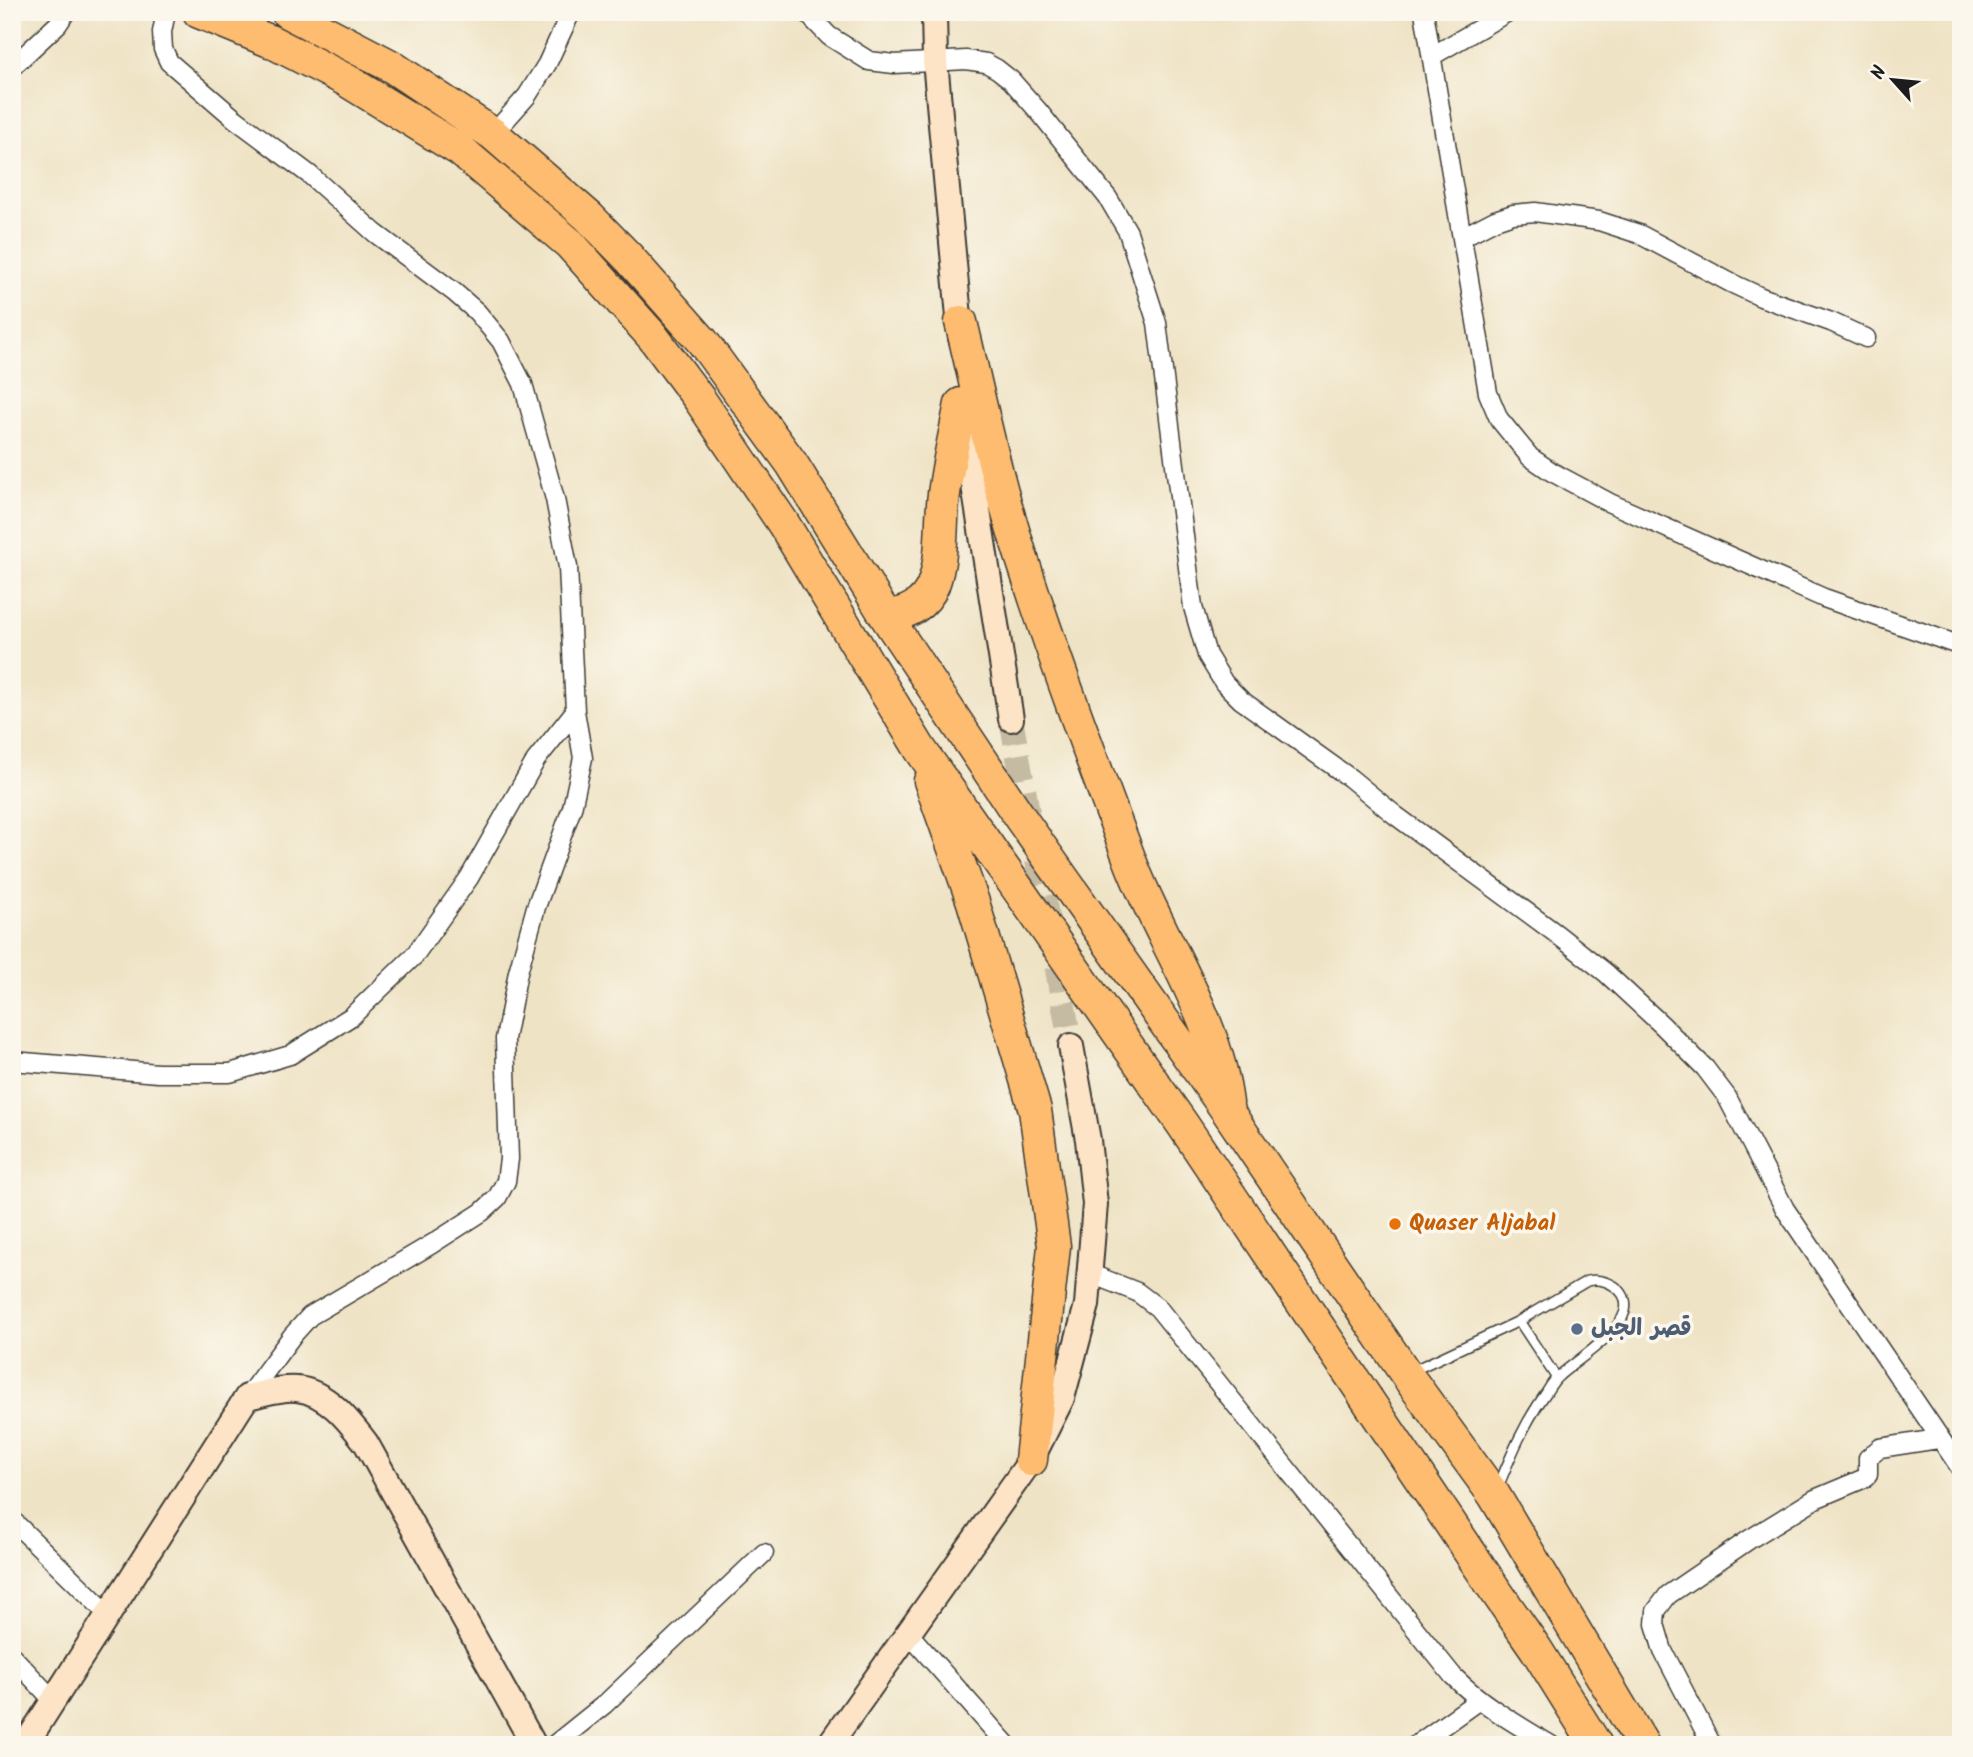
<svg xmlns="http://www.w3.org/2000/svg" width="1973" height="1757" font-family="Kalam,'Playpen Sans Arabic',sans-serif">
	<rect width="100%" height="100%" fill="#fbf7ec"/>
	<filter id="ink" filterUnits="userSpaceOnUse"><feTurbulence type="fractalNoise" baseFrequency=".0143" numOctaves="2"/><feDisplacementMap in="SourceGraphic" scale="14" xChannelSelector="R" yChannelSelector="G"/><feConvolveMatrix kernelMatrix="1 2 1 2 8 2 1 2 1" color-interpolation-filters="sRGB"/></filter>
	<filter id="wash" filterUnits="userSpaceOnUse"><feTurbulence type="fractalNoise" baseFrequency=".00686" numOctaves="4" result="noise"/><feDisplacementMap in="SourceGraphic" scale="28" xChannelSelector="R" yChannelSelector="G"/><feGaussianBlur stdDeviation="1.57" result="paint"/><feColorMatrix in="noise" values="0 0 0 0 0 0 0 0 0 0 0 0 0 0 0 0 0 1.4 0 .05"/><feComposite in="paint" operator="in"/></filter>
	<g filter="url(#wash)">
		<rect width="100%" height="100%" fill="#efe3c5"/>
	</g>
	<g filter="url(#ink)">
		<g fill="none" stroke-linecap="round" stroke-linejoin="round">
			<path stroke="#c5bba3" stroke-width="24" stroke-dasharray="24 12" stroke-linecap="butt" d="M 1011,719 L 1071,1046"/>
			<g stroke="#3c3a35" stroke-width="12">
				<path id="lane" d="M 1519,1321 L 1556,1377
					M 1412,1371 L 1519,1321 L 1587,1281 C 1605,1277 1630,1289 1625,1311 C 1619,1334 1577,1360 1560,1375 C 1553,1380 1549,1389 1544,1396 C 1523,1426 1512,1453 1498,1487"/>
			</g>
			<g stroke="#3c3a35" stroke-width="21">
				<path id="street" d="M 166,12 L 162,32 L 163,49 L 169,62 L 234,118 L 310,175 L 375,233 L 454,292 L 477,312 L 501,341 L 523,384 L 555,499 L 568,567 L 575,711 L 583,758 L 572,808 L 536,907 L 518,972 L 505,1039 L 509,1159 L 506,1181 L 497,1198 L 482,1212 L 432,1244 L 310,1316 L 292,1336 L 247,1397
					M 806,12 L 829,36 L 869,61 L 894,64 L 966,60 L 986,63 L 997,69 L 1011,80 L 1040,113 L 1108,198 L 1128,232 L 1157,323 L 1193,607 L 1207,655 L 1224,683 L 1241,700 L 1350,778 L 1395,815 L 1558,935 L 1606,973 L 1662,1025 L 1705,1068 L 1727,1097 L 1785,1209 L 1961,1469
					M 1424,12 L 1488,393 L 1499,419 L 1530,457 L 1552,472 L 1610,503 L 1824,598 L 1961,646
					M 1432,56 L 1508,12
					M 12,67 L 58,24 L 66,12
					M 493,134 L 527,96 L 547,64 L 571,12
					M 1464,236 L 1495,220 L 1513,214 L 1535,212 L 1599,221 L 1639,234 L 1731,283 L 1761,297 L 1831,322 L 1866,338
					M 12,1061 L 158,1073 L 230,1073 L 290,1055 L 352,1016 L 414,956 L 469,878 L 536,760 L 575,711
					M 1091,1274 L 1137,1292 L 1158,1308 L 1453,1676 C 1482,1705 1516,1724 1551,1745
					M 12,1520 L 109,1615
					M 909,1634 L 1007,1745
					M 12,1656 L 53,1700
					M 554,1745 L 605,1704 L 764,1553
					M 1416,1745 L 1479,1700
					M 1712,1745 L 1663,1651 L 1655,1624 L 1656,1611 L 1668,1595 L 1750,1539 L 1815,1499 L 1865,1478 L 1868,1475 L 1868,1458 L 1880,1448 L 1938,1439"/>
			</g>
			<g stroke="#3c3a35" stroke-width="28">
				<path id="secondary" d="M 934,12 L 935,61 L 961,338
					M 963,416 L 1011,719
					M 25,1745 L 247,1397 C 263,1394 281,1387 297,1389 C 327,1392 349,1421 366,1443 L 534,1745
					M 829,1745 L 1031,1460 L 1062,1398 L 1087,1305 L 1095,1204 L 1088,1140 L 1071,1046"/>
			</g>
			<g stroke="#3c3a35" stroke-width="35">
				<path id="highway" d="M 199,12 L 272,42 L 346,80 L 460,150 L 570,244 L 653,337 L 700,400 L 783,523 L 920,749 L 1183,1125 L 1493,1587 L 1536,1649 L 1596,1745
					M 287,12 L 391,66 L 493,134 L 589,217 L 629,258 L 703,342 L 792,464 L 887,618 L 1021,819 L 1228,1112 L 1406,1374 L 1494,1495 L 1643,1745
					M 961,322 C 979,396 994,471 1017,543 C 1051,651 1091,757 1131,863 C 1162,943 1216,1017 1227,1103
					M 887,618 C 907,612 924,607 933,585 C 944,556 940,524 944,494 C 948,464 955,434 961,404
					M 930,781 L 973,902 L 1035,1110 L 1054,1246 L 1031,1460"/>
			</g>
			<use href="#lane" stroke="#fff" stroke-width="9"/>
			<use href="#street" stroke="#fff" stroke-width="18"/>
			<use href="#secondary" stroke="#fee4c6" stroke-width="24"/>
			<use href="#highway" stroke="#fdbc70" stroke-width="32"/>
		</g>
	</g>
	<circle fill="#e8710a" stroke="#fbf7ec" stroke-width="2.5" cx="1395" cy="1224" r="7"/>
	<circle fill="#5c6f8a" stroke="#fbf7ec" stroke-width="2.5" cx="1577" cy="1329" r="7"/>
	<g text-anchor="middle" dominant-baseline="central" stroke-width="7" stroke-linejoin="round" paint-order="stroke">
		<g font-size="23" font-weight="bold" fill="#c56008" stroke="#fbf7ec" text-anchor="start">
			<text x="1409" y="1224">Quaser Aljabal</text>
		</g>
		<g font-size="23" font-weight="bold" fill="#4e5e75" stroke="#fbf7ec" text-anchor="start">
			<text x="1591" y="1329">قصر الجبل</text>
		</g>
	</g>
	<rect width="1973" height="1757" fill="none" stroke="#fbf7ec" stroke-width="42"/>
	<g transform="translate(1893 80) rotate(297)" stroke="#fbf7ec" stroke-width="5" paint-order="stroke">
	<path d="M0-5L12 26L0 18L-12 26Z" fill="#1c1c1c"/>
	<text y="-10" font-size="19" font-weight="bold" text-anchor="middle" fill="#1c1c1c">N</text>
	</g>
</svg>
